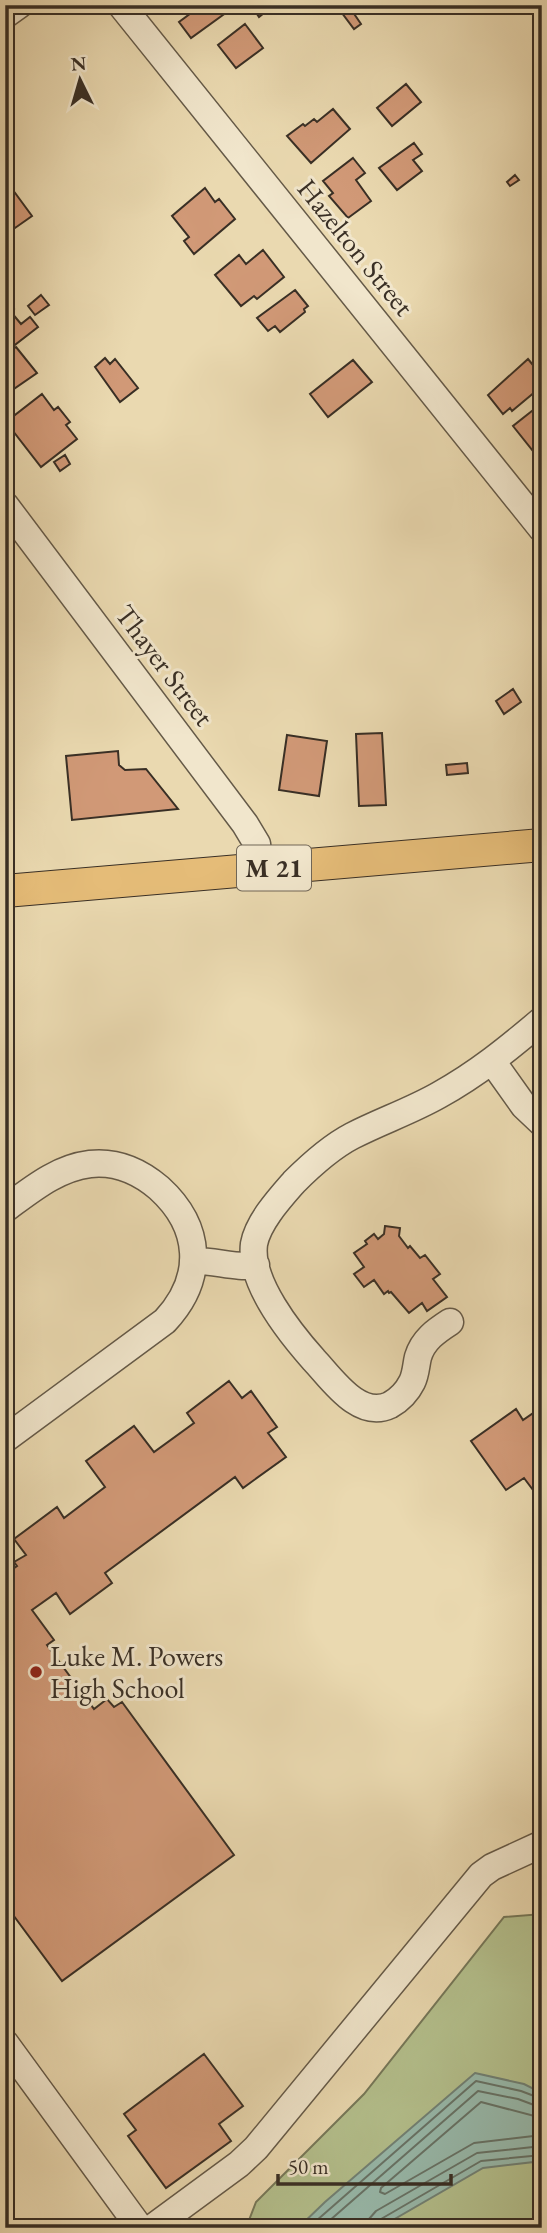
<svg xmlns="http://www.w3.org/2000/svg" width="547" height="2233" font-family="'EB Garamond',serif">
	<rect width="100%" height="100%" fill="#ead9b0"/>
	<filter id="stains"><feTurbulence type="fractalNoise" baseFrequency=".00286" numOctaves="4"/><feColorMatrix values="0 0 0 0 .2 0 0 0 0 .09 0 0 0 0 .02 0 0 0 .5 -.17"/></filter>
	<radialGradient id="worn" r=".72"><stop offset=".6" stop-color="#630" stop-opacity="0"/><stop offset="1" stop-color="#630" stop-opacity=".3"/></radialGradient>
	<path fill="#b4c08d" stroke="#767859" stroke-width="2" d="M 542,1914 L 542,2228 L 246,2228 L 256,2202 L 364,2094 L 504,1917 Z"/>
	<path fill="#98baac" stroke="#728276" stroke-width="2" d="M 475,2073 L 524,2084 L 542,2093 L 542,2161 L 483,2168 L 379,2228 L 298,2228 L 325,2202 Z"/>
	<g fill="none" stroke-linecap="round" stroke-linejoin="round">
		<path stroke="#687468" stroke-width="2" d="M 542,2118 L 481,2102 L 381,2188 L 380,2192 L 385,2194 L 474,2143 L 542,2135
			M 308,2228 L 476,2081 L 521,2091 L 542,2099
			M 321,2228 L 478,2091 L 518,2099 L 542,2108
			M 368,2228 L 369,2219 L 376,2211 L 477,2153 L 542,2146
			M 377,2228 L 381,2219 L 481,2161 L 542,2155"/>
	</g>
	<path fill="#d19977" stroke="#392f25" stroke-width="2" d="M 202,5 L 222,5 L 227,12 L 191,38 L 179,22 Z
		M 251,5 L 274,5 L 259,17 Z
		M 336,5 L 348,5 L 361,24 L 354,29 Z
		M 413,5 L 428,5 L 419,13 Z
		M 245,24 L 263,48 L 236,68 L 218,45 Z
		M 406,84 L 421,102 L 392,126 L 377,108 Z
		M 333,109 L 350,129 L 311,163 L 287,136 L 303,124 L 305,126 L 314,119 L 317,122 Z
		M 414,143 L 422,154 L 413,160 L 422,171 L 397,190 L 379,168 Z
		M 353,158 L 365,173 L 356,180 L 371,201 L 348,218 L 329,196 L 333,193 L 323,181 Z
		M 515,175 L 519,180 L 510,186 L 507,182 Z
		M 10,186 L 32,216 L 15,228 L 5,215 L 5,190 Z
		M 205,188 L 215,202 L 219,199 L 235,219 L 194,254 L 184,241 L 189,237 L 172,216 Z
		M 263,250 L 284,277 L 257,299 L 254,296 L 241,306 L 215,275 L 239,255 L 246,264 Z
		M 295,290 L 308,306 L 304,309 L 305,312 L 280,332 L 275,326 L 268,331 L 257,318 Z
		M 41,295 L 49,305 L 35,315 L 28,306 Z
		M 5,298 L 14,309 L 11,312 L 21,324 L 30,317 L 38,327 L 7,351 L 5,348 Z
		M 16,347 L 37,373 L 5,395 L 5,355 Z
		M 105,358 L 110,364 L 115,359 L 138,388 L 120,402 L 95,367 Z
		M 528,359 L 542,376 L 542,386 L 512,411 L 510,408 L 503,414 L 488,395 Z
		M 353,360 L 372,382 L 328,417 L 310,394 Z
		M 42,394 L 54,410 L 58,407 L 70,422 L 66,425 L 77,439 L 41,467 L 6,422 Z
		M 542,403 L 542,452 L 537,456 L 513,426 Z
		M 65,455 L 70,464 L 60,471 L 54,462 Z
		M 513,689 L 521,702 L 504,714 L 496,701 Z
		M 542,694 L 542,708 L 535,698 Z
		M 382,733 L 386,805 L 359,806 L 356,734 Z
		M 287,735 L 327,741 L 319,796 L 279,790 Z
		M 118,751 L 119,765 L 125,770 L 146,769 L 178,809 L 72,820 L 66,756 Z
		M 467,763 L 468,773 L 447,775 L 446,765 Z
		M 385,1226 L 400,1228 L 399,1236 L 408,1248 L 410,1246 L 420,1258 L 425,1255 L 440,1274 L 433,1279 L 447,1297 L 427,1311 L 422,1303 L 409,1313 L 391,1292 L 389,1293 L 388,1291 L 384,1294 L 374,1280 L 364,1287 L 354,1274 L 364,1267 L 354,1253 L 367,1244 L 365,1241 L 374,1234 L 378,1239 L 384,1234 Z
		M 229,1381 L 242,1398 L 251,1391 L 277,1427 L 268,1433 L 286,1457 L 243,1488 L 235,1477 L 105,1573 L 112,1583 L 70,1614 L 56,1593 L 32,1610 L 54,1640 L 47,1645 L 94,1709 L 107,1699 L 114,1707 L 122,1702 L 234,1855 L 62,1981 L 5,1904 L 5,1570 L 7,1573 L 17,1566 L 14,1562 L 26,1555 L 14,1539 L 57,1507 L 64,1518 L 105,1487 L 86,1461 L 134,1426 L 154,1452 L 194,1423 L 187,1413 Z
		M 542,1407 L 542,1502 L 524,1478 L 506,1490 L 471,1441 L 516,1409 L 523,1420 Z
		M 542,1680 L 542,1699 L 534,1686 Z
		M 204,2054 L 243,2106 L 219,2124 L 231,2141 L 166,2188 L 128,2136 L 136,2130 L 124,2114 Z"/>
	<g fill="none" stroke-linecap="round" stroke-linejoin="round">
		<g stroke="#655a48" stroke-width="29">
			<path id="minor" d="M 121,5 L 542,529
				M 5,15 L 19,5
				M 5,505 L 245,824 L 257,844 L 260,870
				M 492,1061 L 524,1106 L 542,1123
				M 5,1209 C 31,1190 57,1168 90,1164 C 117,1161 139,1171 159,1188 C 202,1227 205,1278 165,1321 L 5,1439
				M 193,1261 C 214,1260 237,1269 256,1265
				M 450,1322 C 436,1331 423,1340 418,1357 C 416,1365 416,1374 412,1382 C 407,1392 399,1400 390,1405 C 359,1420 332,1379 314,1360 C 290,1333 249,1282 254,1244 C 258,1222 280,1198 294,1182 C 311,1165 331,1147 352,1136 C 381,1121 411,1111 439,1095 C 477,1074 509,1048 542,1020
				M 5,2043 L 140,2228
				M 152,2228 L 239,2164 L 256,2148 L 481,1875 L 492,1867 L 542,1844"/>
		</g>
		<g stroke="#392f25" stroke-width="34">
			<path id="major" d="M 5,891 L 542,845"/>
		</g>
		<use href="#minor" stroke="#f1e6cc" stroke-width="26"/>
		<use href="#major" stroke="#e5bc78" stroke-width="32"/>
	</g>
	<circle fill="#8f2418" stroke="#f1e6cc" stroke-width="2.5" cx="36" cy="1672" r="7"/>
	<g text-anchor="middle" dominant-baseline="central" stroke-width="6" stroke-linejoin="round" paint-order="stroke">
		<rect fill="#f1e6cc" stroke="#706657" stroke-width="2" x="237" y="845.5" width="74" height="45" rx="5"/>
		<g font-size="26" font-weight="bold" fill="#392f25">
			<text x="274" y="868">M 21</text>
		</g>
		<g font-size="28" fill="#392f25" stroke="#f1e6cc">
			<text transform="translate(356 247) rotate(51)">Hazelton Street</text>
			<text transform="translate(165 665) rotate(53)">Thayer Street</text>
		</g>
		<g font-size="28" fill="#392f25" stroke="#f1e6cc" text-anchor="start">
			<text x="50" y="1656">Luke M. Powers<tspan x="50" dy="32">High School</tspan></text>
		</g>
	</g>
	<rect width="547" height="2233" fill="none" stroke="#ead9b0" stroke-width="28"/>
	<rect x="7" y="7" width="533" height="2219" fill="none" stroke="#392f25" stroke-width="3.5"/>
	<rect x="14" y="14" width="519" height="2205" fill="none" stroke="#392f25" stroke-width="2"/>
	<g transform="translate(80 80) rotate(355)" stroke="#f1e6cc" stroke-width="5" paint-order="stroke">
	<path d="M0-5L12 26L0 18L-12 26Z" fill="#392f25"/>
	<text y="-10" font-size="19" font-weight="bold" text-anchor="middle" fill="#392f25">N</text>
	</g>
	<path d="M278 2174v10h173v-10" fill="none" stroke="#392f25" stroke-width="3.5"/>
	<text x="288" y="2174" font-size="21" fill="#392f25" stroke="#f1e6cc" stroke-width="5" paint-order="stroke">50 m</text>
	<rect width="100%" height="100%" filter="url(#stains)"/>
	<rect width="100%" height="100%" fill="url(#worn)"/>
</svg>
